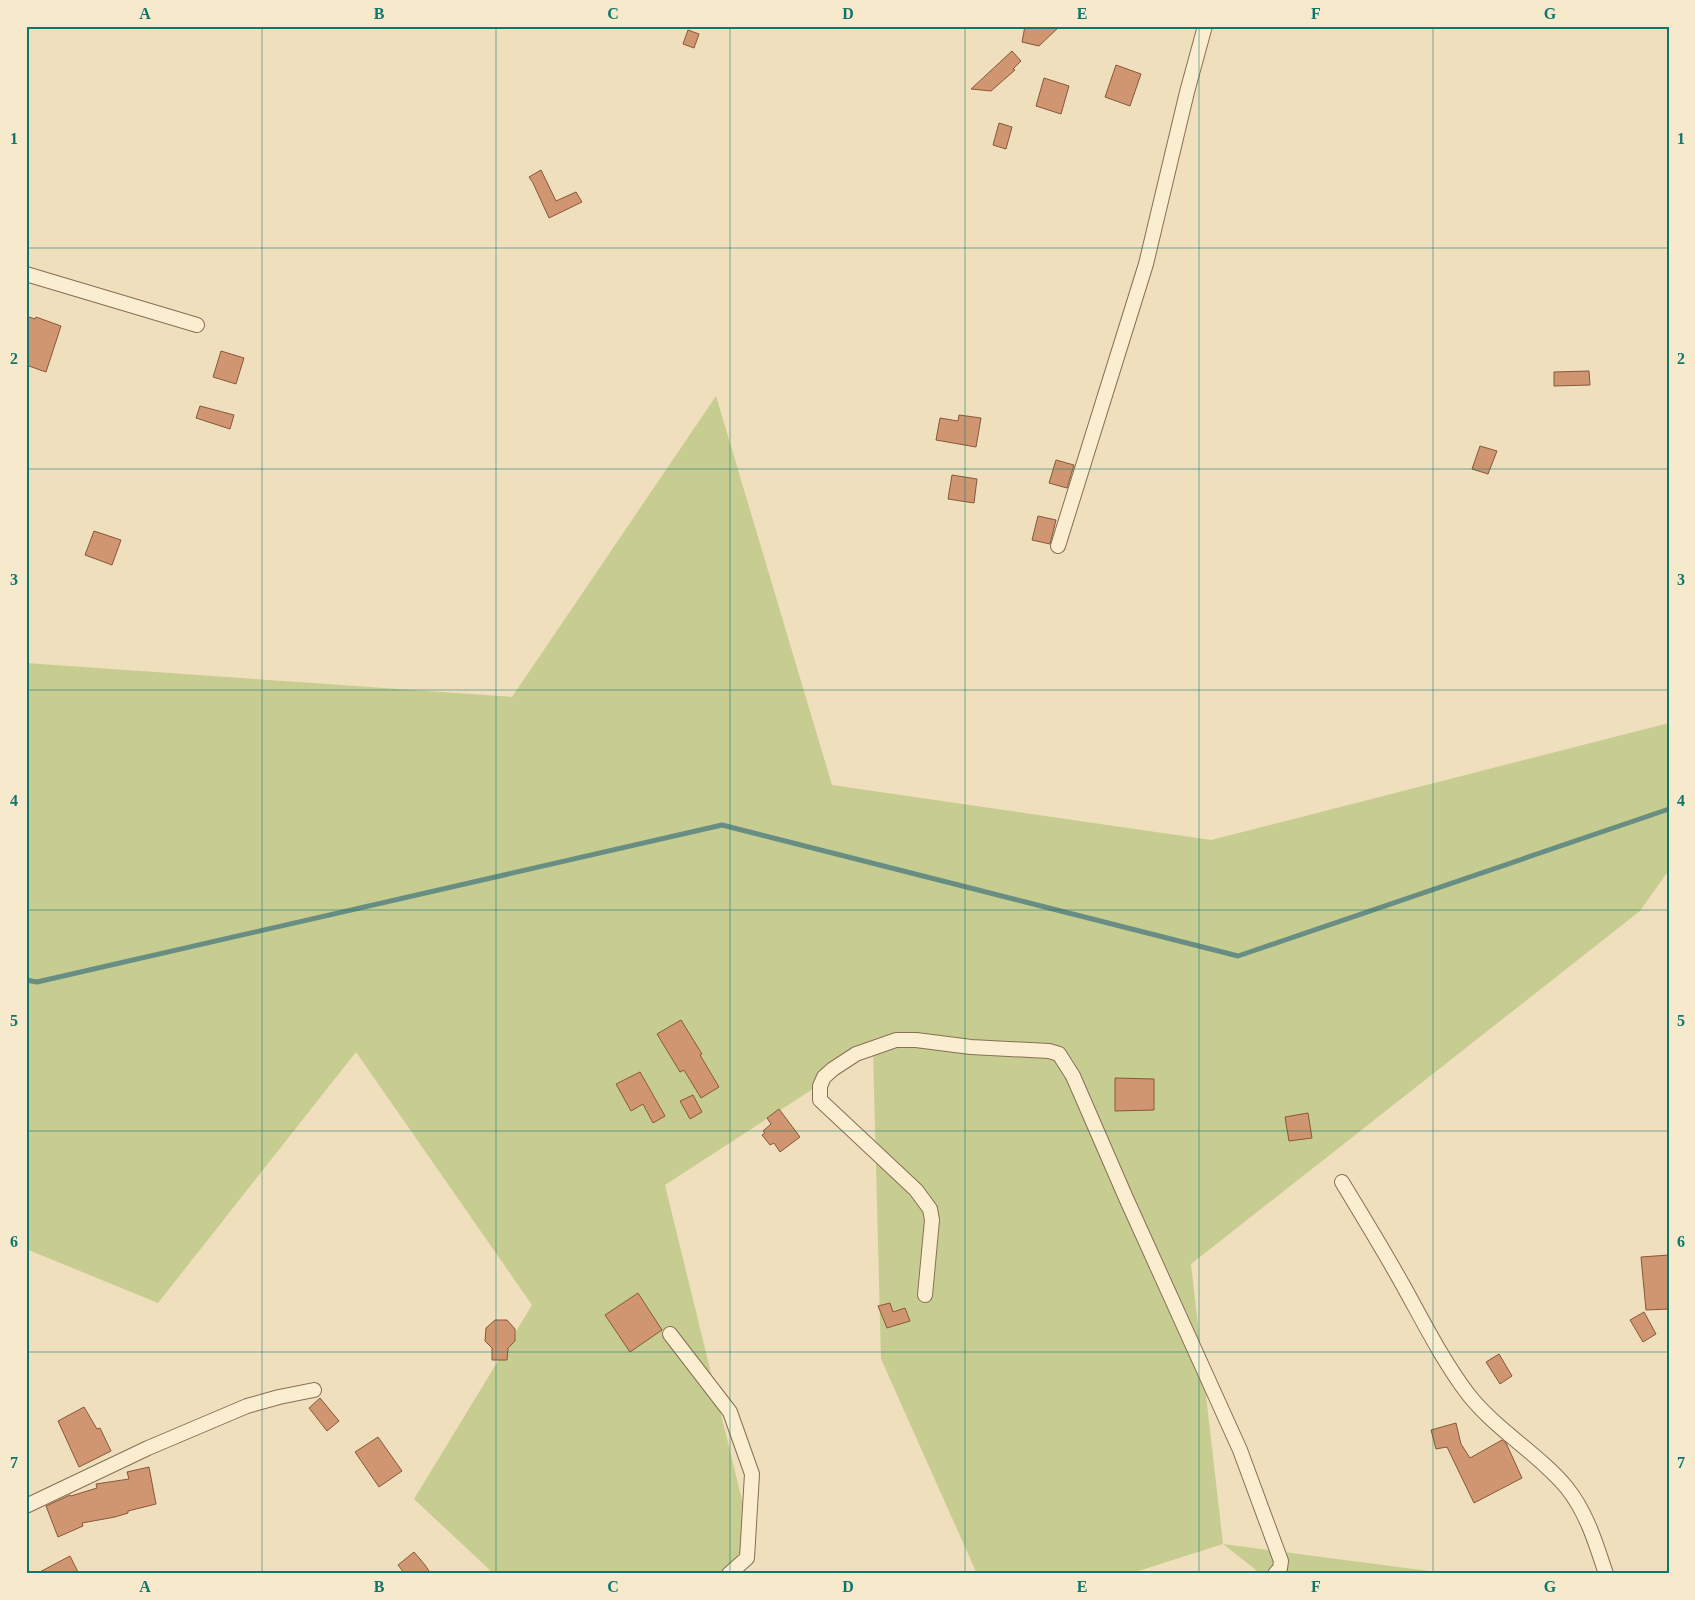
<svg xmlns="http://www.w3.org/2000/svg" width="1695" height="1600" font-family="'Times New Roman',serif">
	<rect width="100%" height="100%" fill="#efdfbd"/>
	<path fill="#c7cd91" d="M 716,396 L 832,785 L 1211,840 L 1669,723 L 1669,870 L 1640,911 L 1191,1264 L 1223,1544 L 1452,1574 L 1261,1574 L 1223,1544 L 1129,1574 L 977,1574 L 881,1359 L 873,1050 L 665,1185 L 755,1553 L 732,1574 L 494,1574 L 414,1499 L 532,1305 L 356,1052 L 158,1303 L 26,1249 L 26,663 L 512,697 Z"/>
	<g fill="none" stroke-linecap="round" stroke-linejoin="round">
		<path stroke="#688e84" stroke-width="5" d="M 26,980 L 37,982 L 722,825 L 1238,956 L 1669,809"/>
	</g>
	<path fill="#cf9671" stroke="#87583a" d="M 1025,26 L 1060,26 L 1039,46 L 1022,42 Z
		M 688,30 L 699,34 L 694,48 L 683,44 Z
		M 1012,51 L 1021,61 L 1013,69 L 1015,70 L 991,91 L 971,89 Z
		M 1116,65 L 1141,74 L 1130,106 L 1105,97 Z
		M 1044,78 L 1069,86 L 1061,114 L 1036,106 Z
		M 999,123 L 1012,127 L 1006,149 L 993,145 Z
		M 541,170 L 556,201 L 576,192 L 582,202 L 549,218 L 533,183 L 529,177 Z
		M 26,316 L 35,319 L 36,317 L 61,326 L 46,372 L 26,365 Z
		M 221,351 L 244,358 L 236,384 L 213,377 Z
		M 1589,371 L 1590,385 L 1554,386 L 1554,372 Z
		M 200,406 L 234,415 L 230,429 L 196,418 Z
		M 959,415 L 981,418 L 976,447 L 936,440 L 940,418 L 958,421 Z
		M 1480,446 L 1497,451 L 1488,474 L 1472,469 Z
		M 1056,460 L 1074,465 L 1067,488 L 1049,483 Z
		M 952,475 L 977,479 L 974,503 L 948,499 Z
		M 1038,516 L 1056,520 L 1050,544 L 1032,540 Z
		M 94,531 L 121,540 L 112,565 L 85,555 Z
		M 681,1020 L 702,1054 L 700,1055 L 719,1087 L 701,1098 L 684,1070 L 680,1072 L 657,1034 Z
		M 640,1072 L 665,1116 L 653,1123 L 643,1104 L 631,1111 L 616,1084 Z
		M 1115,1078 L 1154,1079 L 1154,1110 L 1115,1111 Z
		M 693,1095 L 702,1112 L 690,1119 L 680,1101 Z
		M 779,1109 L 800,1137 L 780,1152 L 774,1143 L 770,1145 L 762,1135 L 765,1133 L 763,1131 L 771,1124 L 767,1118 Z
		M 1308,1113 L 1312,1138 L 1289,1141 L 1285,1117 Z
		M 1669,1255 L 1669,1309 L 1646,1310 L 1641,1257 Z
		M 638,1293 L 662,1330 L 630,1352 L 605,1315 Z
		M 890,1303 L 893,1312 L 905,1308 L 910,1321 L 887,1328 L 878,1306 Z
		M 1644,1312 L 1656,1334 L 1643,1342 L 1630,1320 Z
		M 495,1320 L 507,1320 L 515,1329 L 515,1341 L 508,1348 L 507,1360 L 492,1360 L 492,1348 L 485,1341 L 486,1328 Z
		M 1499,1354 L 1512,1376 L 1500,1384 L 1486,1362 Z
		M 320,1398 L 339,1421 L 327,1431 L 309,1408 Z
		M 84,1407 L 97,1429 L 100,1428 L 111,1451 L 79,1467 L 58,1421 Z
		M 1456,1423 L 1461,1444 L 1470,1458 L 1502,1440 L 1506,1443 L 1522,1478 L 1474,1503 L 1447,1447 L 1436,1449 L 1431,1430 Z
		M 378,1437 L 402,1471 L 379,1487 L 355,1452 Z
		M 149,1467 L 156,1504 L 128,1511 L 128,1513 L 115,1517 L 82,1523 L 83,1526 L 58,1537 L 46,1506 L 70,1495 L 71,1496 L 97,1488 L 96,1484 L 129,1479 L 127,1472 Z
		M 414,1552 L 425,1565 L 431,1574 L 405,1574 L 398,1565 Z
		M 70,1556 L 79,1574 L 36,1574 Z"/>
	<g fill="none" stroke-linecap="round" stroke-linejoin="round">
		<g stroke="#876f55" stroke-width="16">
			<path id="street" d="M 26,274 L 197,325
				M 1058,546 L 1146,264 L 1187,92 L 1205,26
				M 1342,1182 C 1363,1217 1384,1251 1404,1287 C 1424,1323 1443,1361 1468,1394 C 1496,1430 1538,1453 1567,1488 C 1587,1513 1596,1544 1606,1574
				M 925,1295 L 932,1220 L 930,1209 L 916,1190 L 820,1100 L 820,1086 L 824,1077 L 833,1069 L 856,1054 L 896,1040 L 916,1040 L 971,1047 L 1049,1051 L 1059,1054 L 1073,1076 L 1126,1198 L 1240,1450 L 1281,1561 L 1280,1568 L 1275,1574
				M 670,1334 L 730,1412 L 752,1474 L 747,1558 L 729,1574
				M 26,1506 L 148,1448 L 247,1406 L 279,1397 L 314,1390"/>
		</g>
		<use href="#street" stroke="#faedd0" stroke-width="14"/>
	</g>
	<path fill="none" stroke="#0f766e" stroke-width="1" stroke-opacity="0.55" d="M 262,26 L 262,1574M 496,26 L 496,1574M 730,26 L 730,1574M 965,26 L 965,1574M 1199,26 L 1199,1574M 1433,26 L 1433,1574M 26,248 L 1669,248M 26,469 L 1669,469M 26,690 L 1669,690M 26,910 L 1669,910M 26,1131 L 1669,1131M 26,1352 L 1669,1352"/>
	<rect width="1695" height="1600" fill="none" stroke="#f6e9cc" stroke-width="55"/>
	<rect x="28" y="28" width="1640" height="1544" fill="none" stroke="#0f766e" stroke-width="2"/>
	<g font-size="16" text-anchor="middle" font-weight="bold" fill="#0f766e">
		<text x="145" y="19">A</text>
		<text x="379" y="19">B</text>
		<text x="613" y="19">C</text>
		<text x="848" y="19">D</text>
		<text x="1082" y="19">E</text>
		<text x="1316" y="19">F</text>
		<text x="1550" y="19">G</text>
		<text x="14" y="144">1</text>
		<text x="1681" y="144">1</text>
		<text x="14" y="364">2</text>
		<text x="1681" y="364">2</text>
		<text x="14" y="585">3</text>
		<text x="1681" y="585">3</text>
		<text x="14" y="806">4</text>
		<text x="1681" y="806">4</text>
		<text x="14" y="1026">5</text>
		<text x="1681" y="1026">5</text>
		<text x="14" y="1247">6</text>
		<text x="1681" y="1247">6</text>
		<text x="14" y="1468">7</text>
		<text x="1681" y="1468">7</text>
		<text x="145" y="1592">A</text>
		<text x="379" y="1592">B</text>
		<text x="613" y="1592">C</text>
		<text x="848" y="1592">D</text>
		<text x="1082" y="1592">E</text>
		<text x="1316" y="1592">F</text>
		<text x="1550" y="1592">G</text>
	</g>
</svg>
